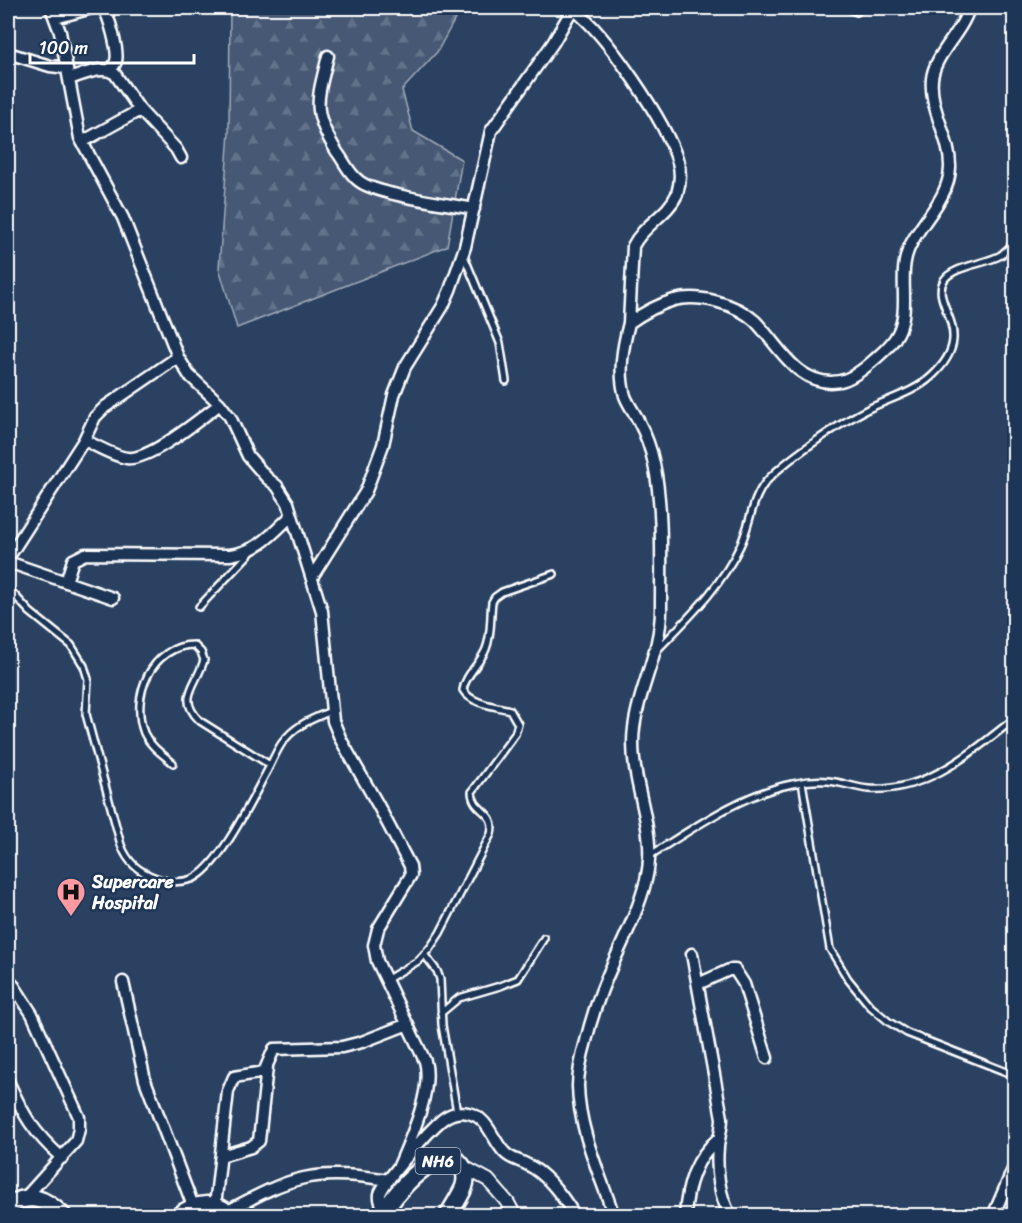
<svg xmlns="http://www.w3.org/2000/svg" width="1022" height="1223" font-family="Sriracha,sans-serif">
	<defs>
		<pattern id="forest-firs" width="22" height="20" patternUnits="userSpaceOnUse" patternTransform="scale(1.5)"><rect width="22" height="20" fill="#465975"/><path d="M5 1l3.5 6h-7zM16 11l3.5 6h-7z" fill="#62728a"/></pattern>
	</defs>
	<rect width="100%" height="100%" fill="#2a4161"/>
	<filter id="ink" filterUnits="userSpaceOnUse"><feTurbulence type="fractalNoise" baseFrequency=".0167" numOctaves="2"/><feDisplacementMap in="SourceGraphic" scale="12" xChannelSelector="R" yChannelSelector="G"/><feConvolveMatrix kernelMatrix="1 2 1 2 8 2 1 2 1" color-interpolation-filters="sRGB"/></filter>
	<g filter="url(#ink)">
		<path fill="url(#forest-firs)" stroke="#a2acba" stroke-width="1.5" d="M 230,8 L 461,8 L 437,52 L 402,90 L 413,131 L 462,160 L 447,246 L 237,328 L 219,268 L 229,132 Z"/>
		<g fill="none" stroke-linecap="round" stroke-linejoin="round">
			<g stroke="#fff" stroke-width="10">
				<path id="service" d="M 847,8 L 857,12
					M 464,256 L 500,343 L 506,381
					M 8,588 L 30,612 L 71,645 L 84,666 L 88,679 L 86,714 L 121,845 C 128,863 138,871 156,878 C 167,882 180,883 192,879 C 219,868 251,801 265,775 C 271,765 275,753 282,743 C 295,725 312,719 331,711
					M 199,607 L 251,552
					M 658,649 C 689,617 721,587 740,546 C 750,526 751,501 765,483 C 783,461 842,422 868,409 C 889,399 915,392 932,376 C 980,331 929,306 944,280 C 953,266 986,264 1001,255 C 1006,251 1011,246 1014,242
					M 173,763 C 162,754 150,746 144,733 C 130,696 152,645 194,645 L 201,652 L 204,660 C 197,685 176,698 200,721 L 270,765
					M 802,782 L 830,949 L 848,979 L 870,1006 L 889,1022 L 907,1033 L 1014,1075
					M 649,856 C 694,828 739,795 792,784 C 804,781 816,780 828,781 C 842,782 855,788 869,789 C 926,793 972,752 1014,719
					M 424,954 L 437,971 L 440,979 L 442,1025 L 457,1112
					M 386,980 L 418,961 L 430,948 L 440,933 L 491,834 C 497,810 473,813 472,792 L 515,734 L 518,724 L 510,710 C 495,706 471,704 463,690 C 465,675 480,664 486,649 C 492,634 490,617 492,602 L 495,597 L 502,592 L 554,574
					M 441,1013 L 459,998 L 500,986 L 518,979 L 544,938"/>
			</g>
			<g stroke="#fff" stroke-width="15">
				<path id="minor" d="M 51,8 L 60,32 L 80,138 L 123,218 L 178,357 L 189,375 L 220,404 L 230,417 L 248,456 L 267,478 L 277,486 L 288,503 L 322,611 L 333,721 L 341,740 L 378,805 L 410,866 L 411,875 L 378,929 L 374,945 L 377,961 L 425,1061 C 433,1090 411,1138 399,1166
					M 103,8 C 109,15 119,52 116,61 C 115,65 113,67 110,70
					M 573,9 C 606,33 666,122 678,162 C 681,172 680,184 677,194 C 668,215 643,225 633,246 L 629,323
					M 55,18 L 92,8
					M 8,53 L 50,66 L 67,68
					M 328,56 C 317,101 311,111 337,152 C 344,161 349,174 359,181 C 376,195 449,204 474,209
					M 69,79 C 83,75 103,64 115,74 L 140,110 L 176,149 L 181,158
					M 82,142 L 140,110
					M 84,440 C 97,446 113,456 127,458 C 150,461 201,418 220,404
					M 8,558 L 84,440 L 95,417 L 105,407 L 178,357
					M 8,562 L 113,598
					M 312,577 L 366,491 L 383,445 L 394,395 L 405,367 L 443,306 L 450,290 L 465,247 L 491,131 L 553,43 L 573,8
					M 66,582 L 73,560 L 85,554 L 230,555 C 259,551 272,534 292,515
					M 692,954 L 722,1118 C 722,1128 719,1137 718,1147 C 716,1169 719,1197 731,1216
					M 8,980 L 14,986 L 32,1014 L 79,1117 L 79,1129 L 76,1141 L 24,1199
					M 123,982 L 145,1080 L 193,1206
					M 698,984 L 729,970 L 735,970 L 744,984 L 767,1058
					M 8,1081 C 24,1116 33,1132 62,1158
					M 221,1156 L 251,1147 L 259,1141 L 267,1067
					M 215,1206 L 228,1091 L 234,1077 L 264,1072 L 274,1049 L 342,1047 L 362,1042 L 408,1024
					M 385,1211 C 382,1205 379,1200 380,1194 C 384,1181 434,1124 446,1117 C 453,1113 460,1111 468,1113 C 488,1117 492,1139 504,1152 C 511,1160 520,1160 528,1165 C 547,1174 564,1198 575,1216
					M 226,1212 C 251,1199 276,1184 304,1178 C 331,1172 362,1176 389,1180
					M 614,1216 C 600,1174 579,1131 578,1086 C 578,1071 582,1055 586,1041 C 590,1024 595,1008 601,992 C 615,955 636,920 646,880 C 658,832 633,791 633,743 C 633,697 662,654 661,607 C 661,564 663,505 654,464 C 651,449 645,433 638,420 C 634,412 628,404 625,396 C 618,372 623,346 629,323 C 643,313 657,305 674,300 C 699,294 735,303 755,321 C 778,344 798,389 840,381 C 852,379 865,368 874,360 C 883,352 893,344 898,333 C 911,307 897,275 909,248 C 921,221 949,199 950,168 C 951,138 929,110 932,79 C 934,55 962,33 969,8
					M 685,1216 C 687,1185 695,1158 719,1138
					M 993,1216 L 1014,1167"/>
			</g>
			<g stroke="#fff" stroke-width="16">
				<path id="tertiary" d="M 462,1166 L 488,1180 L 508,1203 L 515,1216"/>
			</g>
			<g stroke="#fff" stroke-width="21">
				<path id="trunk" d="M 8,1206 C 31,1192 44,1198 63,1216
					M 179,1216 C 194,1203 216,1200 230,1216
					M 383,1216 C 390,1196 445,1134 463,1168 C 466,1174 466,1181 464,1187 C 460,1197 453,1206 448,1216"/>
			</g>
			<use href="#service" stroke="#1d3557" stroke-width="5"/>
			<use href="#minor" stroke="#1d3557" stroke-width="10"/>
			<use href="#tertiary" stroke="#1d3557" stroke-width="12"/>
			<use href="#trunk" stroke="#1d3557" stroke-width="16"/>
		</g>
	</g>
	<defs>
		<g id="hospital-pin" transform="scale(1.5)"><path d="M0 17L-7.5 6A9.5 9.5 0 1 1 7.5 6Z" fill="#ff9aa2" stroke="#1d3557"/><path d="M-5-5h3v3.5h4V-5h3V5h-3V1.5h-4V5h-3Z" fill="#111"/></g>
	</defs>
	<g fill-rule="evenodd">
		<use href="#hospital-pin" x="71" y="892"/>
	</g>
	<g text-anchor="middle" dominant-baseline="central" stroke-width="5" stroke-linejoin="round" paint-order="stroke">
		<rect fill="#1d3557" stroke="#bbc2cd" stroke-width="1.5" x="415.5" y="1148" width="45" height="26" rx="4.5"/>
		<g font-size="16" font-weight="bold" fill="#fff">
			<text x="438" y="1161">NH6</text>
		</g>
		<g font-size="18" font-weight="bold" fill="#fff" stroke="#1d3557" text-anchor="start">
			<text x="92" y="882">Supercare<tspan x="92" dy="21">Hospital</tspan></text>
		</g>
	</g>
	<rect width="1022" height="1223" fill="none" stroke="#1d3557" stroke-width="30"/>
	<rect x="15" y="15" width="992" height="1193" fill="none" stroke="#fff" stroke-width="2" filter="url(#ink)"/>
	<path d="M30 54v9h164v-9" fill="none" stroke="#ffffff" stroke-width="3"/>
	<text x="39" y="54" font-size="18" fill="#ffffff" stroke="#1d3557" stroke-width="4.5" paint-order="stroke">100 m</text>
</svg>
